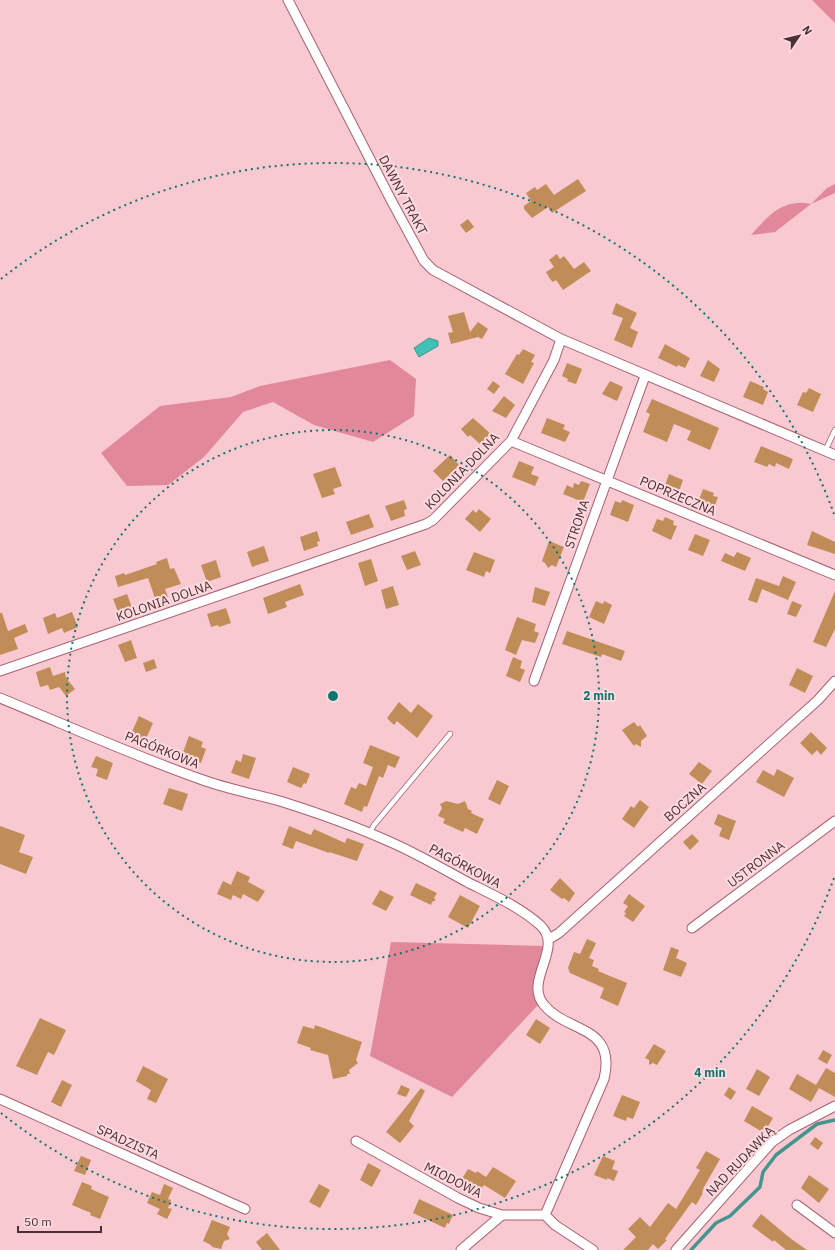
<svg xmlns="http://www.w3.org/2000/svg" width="835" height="1250" font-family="'IBM Plex Sans',sans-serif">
	<rect width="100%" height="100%" fill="#f9c9d1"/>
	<path fill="#e1889b" d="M 812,0 L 835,0 L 835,23 Z
		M 835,184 L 835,193 L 811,204 L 775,232 L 751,235 C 768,216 783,198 811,204 L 827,188 Z
		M 390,360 L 416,379 L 414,416 L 373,442 L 314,425 L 273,402 L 243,412 L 204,457 L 168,485 L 127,486 L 101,453 L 160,406 L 231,397 L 260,386 Z
		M 391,942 L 544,946 L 535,996 L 538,1005 L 452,1097 L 370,1056 Z"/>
	<path fill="#41c1b5" stroke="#45958f" d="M 429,338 L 438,341 L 438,346 L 419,357 L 414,348 Z"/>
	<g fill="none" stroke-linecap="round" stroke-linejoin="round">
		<path stroke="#45958f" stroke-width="3.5" d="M 691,1250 L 716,1223 L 730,1216 L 760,1187 L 763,1172 L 776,1155 L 817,1124 L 835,1120"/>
	</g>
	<path fill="#c08d58" d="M 578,179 L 586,191 L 552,213 L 548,207 L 532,218 L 524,209 L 524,206 L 531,201 L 526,193 L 535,187 L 537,190 L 546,184 L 554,195 Z
		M 468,219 L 474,227 L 466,233 L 460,225 Z
		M 557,254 L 560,259 L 564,256 L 574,269 L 584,262 L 591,271 L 563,290 L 556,280 L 553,282 L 550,279 L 546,272 L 554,267 L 549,260 Z
		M 616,303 L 637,313 L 630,328 L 638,332 L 632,348 L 614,340 L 623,318 L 612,314 Z
		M 464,312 L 470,332 L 478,322 L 488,329 L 482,339 L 478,337 L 451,344 L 448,333 L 453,332 L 448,316 Z
		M 665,344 L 690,358 L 685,368 L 678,365 L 677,367 L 658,358 Z
		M 523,349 L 535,355 L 531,362 L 534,363 L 523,384 L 505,374 L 517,354 L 519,355 Z
		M 708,360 L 720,369 L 714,382 L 700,376 Z
		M 567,363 L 582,369 L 576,384 L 567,381 L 568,379 L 562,376 Z
		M 493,381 L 500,386 L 494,394 L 487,389 Z
		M 610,381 L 623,387 L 617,401 L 602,394 Z
		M 750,381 L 764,387 L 763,389 L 768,392 L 763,405 L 743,397 Z
		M 809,388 L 821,394 L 813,412 L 797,405 L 803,392 L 806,393 Z
		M 504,396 L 515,405 L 506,418 L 492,411 Z
		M 652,399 L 719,428 L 710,450 L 687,440 L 691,431 L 674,424 L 667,442 L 643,432 L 650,414 L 646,412 Z
		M 473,418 L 491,434 L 480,444 L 470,435 L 468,437 L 461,429 Z
		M 547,418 L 565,425 L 563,429 L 570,432 L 565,442 L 541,433 Z
		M 761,446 L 793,459 L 789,469 L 776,463 L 775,467 L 769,464 L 767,467 L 754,462 Z
		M 450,455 L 459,465 L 443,481 L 433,471 Z
		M 519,461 L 534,467 L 531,474 L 539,477 L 535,486 L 512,477 Z
		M 335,467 L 342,486 L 333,489 L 335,494 L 322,498 L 313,474 Z
		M 669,474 L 683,480 L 677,497 L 663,491 Z
		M 581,481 L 590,484 L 583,502 L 563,494 L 567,485 L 573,488 L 574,483 L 579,485 Z
		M 703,489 L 714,493 L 713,496 L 718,497 L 713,511 L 697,505 Z
		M 404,500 L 407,509 L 404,510 L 405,516 L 391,521 L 385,506 Z
		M 622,500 L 634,505 L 628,522 L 610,515 L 615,501 L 621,503 Z
		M 479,509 L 491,519 L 480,532 L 465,519 L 473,510 L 476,513 Z
		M 369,514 L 374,527 L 351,535 L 346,522 Z
		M 665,517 L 674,521 L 673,525 L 677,526 L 671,540 L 652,531 L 657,519 L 663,521 Z
		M 317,531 L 320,541 L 317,542 L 318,546 L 304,551 L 300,537 Z
		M 812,531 L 835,542 L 835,554 L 807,545 Z
		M 695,534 L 710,540 L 703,556 L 688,550 Z
		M 549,541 L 564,547 L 556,567 L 552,565 L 548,568 L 545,563 L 542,561 Z
		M 264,546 L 269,561 L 252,567 L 247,552 Z
		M 415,551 L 421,565 L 407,570 L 401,556 Z
		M 474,552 L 495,560 L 490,573 L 486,571 L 484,577 L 466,570 Z
		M 737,552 L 751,558 L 745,571 L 721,561 L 725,553 L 734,557 Z
		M 167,558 L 170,569 L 174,568 L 181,584 L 165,589 L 168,597 L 156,601 L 148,578 L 118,587 L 115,576 L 124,573 L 125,575 L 157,564 L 156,562 Z
		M 371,559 L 378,581 L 365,586 L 358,563 Z
		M 216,560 L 221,577 L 207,582 L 201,565 Z
		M 783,576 L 796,582 L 788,600 L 762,589 L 757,603 L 748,600 L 756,578 L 779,586 Z
		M 300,584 L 304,595 L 285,602 L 287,607 L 268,614 L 263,598 Z
		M 393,586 L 399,605 L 386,609 L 381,590 Z
		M 535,587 L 550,592 L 545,606 L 532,602 Z
		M 835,591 L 835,629 L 826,647 L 813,642 Z
		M 127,594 L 133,610 L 119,614 L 113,599 Z
		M 596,601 L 603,604 L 604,601 L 612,605 L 604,624 L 589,617 Z
		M 792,601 L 802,605 L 796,617 L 787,614 Z
		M 226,608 L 231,623 L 219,627 L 218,625 L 211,627 L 207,614 Z
		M 72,612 L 78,627 L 64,633 L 62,628 L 48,634 L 43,618 L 55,613 L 57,618 Z
		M 0,613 L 2,613 L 8,631 L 25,624 L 28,632 L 14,638 L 18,649 L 0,655 Z
		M 517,617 L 536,624 L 534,631 L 539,633 L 535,643 L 522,640 L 516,655 L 505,650 Z
		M 567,631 L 625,651 L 621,661 L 602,654 L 601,657 L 562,644 Z
		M 131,640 L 137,658 L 125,662 L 118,645 Z
		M 513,657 L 522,661 L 520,668 L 525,670 L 520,682 L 506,676 Z
		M 154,659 L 157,668 L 146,672 L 143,663 Z
		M 50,667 L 53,676 L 65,672 L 66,678 L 75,689 L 66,696 L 59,687 L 50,690 L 48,685 L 40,687 L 36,672 Z
		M 797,668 L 813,676 L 805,693 L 789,685 Z
		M 399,702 L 411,713 L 418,704 L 433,716 L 417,738 L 397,721 L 394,725 L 387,718 Z
		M 139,716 L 153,723 L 145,741 L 131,734 Z
		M 634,722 L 638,727 L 640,725 L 647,736 L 641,741 L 641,747 L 636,744 L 634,746 L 622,730 Z
		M 811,732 L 827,748 L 821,755 L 817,750 L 812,755 L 800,743 Z
		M 189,736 L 203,742 L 201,747 L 206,749 L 201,763 L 182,755 Z
		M 370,745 L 400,757 L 395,768 L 388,765 L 383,778 L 379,776 L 367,807 L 364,806 L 362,812 L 344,804 L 351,787 L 356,789 L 359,783 L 366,786 L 373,767 L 363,763 Z
		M 243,754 L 256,758 L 249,779 L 231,773 L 236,760 L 241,762 Z
		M 96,756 L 113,763 L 107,780 L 96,776 L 98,769 L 91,767 Z
		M 699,762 L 712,771 L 702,784 L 689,774 Z
		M 293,767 L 310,774 L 306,784 L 304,783 L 301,788 L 287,782 Z
		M 777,769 L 794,778 L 784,797 L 756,782 L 763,770 L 774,776 Z
		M 497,780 L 509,786 L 500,805 L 488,799 Z
		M 169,788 L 188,794 L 182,811 L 163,804 Z
		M 640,800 L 649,807 L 634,828 L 622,819 L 631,806 L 634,808 Z
		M 446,801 L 458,804 L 465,801 L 468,809 L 472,811 L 471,813 L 484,819 L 477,834 L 465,828 L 463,832 L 443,823 L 445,819 L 438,816 L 442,808 L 440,804 Z
		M 718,814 L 736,821 L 729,840 L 719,836 L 722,828 L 714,824 Z
		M 0,826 L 25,835 L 19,852 L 33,857 L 26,874 L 0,864 Z
		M 289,826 L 311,835 L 314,829 L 345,843 L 347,838 L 364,844 L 357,861 L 329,852 L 329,853 L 296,841 L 293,849 L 282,845 Z
		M 692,834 L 699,841 L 690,850 L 683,842 Z
		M 237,871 L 250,877 L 248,882 L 265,891 L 258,902 L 243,894 L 241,899 L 233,895 L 231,900 L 217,894 L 223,881 L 231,885 Z
		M 560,878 L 575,893 L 569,902 L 564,898 L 562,899 L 550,890 Z
		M 416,883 L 437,893 L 434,898 L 436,900 L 432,902 L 431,905 L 410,895 Z
		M 380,890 L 394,897 L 386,911 L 372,904 Z
		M 629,894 L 645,906 L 633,922 L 624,916 L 626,913 L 624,912 L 628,906 L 623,903 Z
		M 460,895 L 480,906 L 468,928 L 448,917 Z
		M 587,939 L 596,943 L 589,958 L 594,960 L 592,966 L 599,969 L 598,971 L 627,983 L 618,1006 L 600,998 L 604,988 L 570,973 L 568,968 L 574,952 L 580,954 Z
		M 671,947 L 679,950 L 676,958 L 687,963 L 681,977 L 663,970 Z
		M 40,1018 L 66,1030 L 54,1055 L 48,1052 L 37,1075 L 16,1066 Z
		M 536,1019 L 550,1028 L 540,1044 L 526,1035 Z
		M 315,1025 L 362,1042 L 356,1060 L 358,1063 L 349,1070 L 350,1074 L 347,1074 L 347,1076 L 333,1079 L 328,1055 L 310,1050 L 311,1048 L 297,1043 L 303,1026 L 314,1029 Z
		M 654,1044 L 666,1051 L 657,1065 L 653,1063 L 649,1065 L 649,1060 L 645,1058 Z
		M 823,1050 L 832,1055 L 827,1064 L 818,1059 Z
		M 143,1066 L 168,1079 L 156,1103 L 147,1099 L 151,1090 L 136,1081 Z
		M 826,1068 L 835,1073 L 835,1097 L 819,1088 L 811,1102 L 789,1089 L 797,1074 L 816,1085 Z
		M 757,1069 L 770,1077 L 759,1096 L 746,1089 Z
		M 62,1080 L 72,1085 L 61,1107 L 51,1102 Z
		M 401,1085 L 410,1089 L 406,1097 L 397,1094 Z
		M 729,1087 L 736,1092 L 731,1100 L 724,1095 Z
		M 421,1088 L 425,1091 L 409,1121 L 414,1126 L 400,1143 L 386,1132 Z
		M 622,1095 L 640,1102 L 633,1119 L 627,1117 L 626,1121 L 613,1116 Z
		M 752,1106 L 773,1118 L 764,1133 L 744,1121 Z
		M 815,1137 L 823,1143 L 818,1150 L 810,1144 Z
		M 706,1151 L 720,1159 L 704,1187 L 702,1193 L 703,1193 L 696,1205 L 692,1202 L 665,1239 L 667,1240 L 658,1249 L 653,1244 L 648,1250 L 623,1250 L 636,1237 L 628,1229 L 640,1217 L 650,1227 L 668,1203 L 676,1209 L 700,1170 L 696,1168 Z
		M 81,1156 L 91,1160 L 85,1175 L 74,1171 Z
		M 603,1156 L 615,1161 L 612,1169 L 618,1171 L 614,1181 L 607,1178 L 607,1180 L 594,1175 Z
		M 368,1163 L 381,1170 L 372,1187 L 360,1180 Z
		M 493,1167 L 516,1181 L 505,1198 L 484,1185 L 479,1192 L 460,1182 L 468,1169 L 476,1173 L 477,1171 L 486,1177 Z
		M 809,1175 L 829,1189 L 819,1203 L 801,1188 Z
		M 82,1182 L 92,1186 L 91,1189 L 109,1197 L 100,1219 L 90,1215 L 91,1213 L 72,1205 Z
		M 164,1184 L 173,1188 L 168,1199 L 171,1200 L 168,1208 L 172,1209 L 167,1219 L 157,1214 L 160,1209 L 147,1203 L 152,1192 L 160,1195 Z
		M 319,1184 L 330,1190 L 320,1208 L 309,1202 Z
		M 419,1199 L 453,1215 L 449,1224 L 447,1223 L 445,1228 L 413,1213 Z
		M 761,1214 L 790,1238 L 807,1250 L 786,1250 L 774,1240 L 773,1242 L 752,1226 Z
		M 212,1220 L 230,1227 L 227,1234 L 230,1239 L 224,1241 L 221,1249 L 212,1247 L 211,1245 L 203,1241 Z
		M 267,1233 L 280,1250 L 262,1250 L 256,1242 Z"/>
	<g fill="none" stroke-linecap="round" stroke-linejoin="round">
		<g stroke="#a86171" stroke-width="6">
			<path id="lane" d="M 825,451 L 835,430
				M 369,834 L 374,825 L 450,734"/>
		</g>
		<g stroke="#a86171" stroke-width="11">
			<path id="street" d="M 288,0 L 391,200 L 424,261 L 433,270 L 561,339
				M 511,441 L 835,575
				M 0,671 L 426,524 L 433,520 L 511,441 L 554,360 L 561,339 L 835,455
				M 534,681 L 645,376
				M 0,698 C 66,725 132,755 200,779 C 227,789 255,794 283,802 C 321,814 360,828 397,845 C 421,856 445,870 469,883 C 493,895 520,907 540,925 C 565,948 523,980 544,1005 C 567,1033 617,1025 604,1079 L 545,1215 L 555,1225 L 593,1250
				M 692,928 L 835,821
				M 549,939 L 559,933 L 818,700 L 835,681
				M 0,1099 L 245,1209
				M 356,1141 L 458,1198 L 479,1208 L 502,1215 L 545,1215
				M 797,1205 L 835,1233
				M 461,1250 L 502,1215
				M 676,1250 L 772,1142 L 789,1130 L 835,1106"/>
		</g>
		<use href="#lane" stroke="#fff" stroke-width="4.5"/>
		<use href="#street" stroke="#fff" stroke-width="9"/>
	</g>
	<g fill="none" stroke="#0f766e" stroke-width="2" stroke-dasharray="2 4">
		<circle cx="333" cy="696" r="266"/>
		<path d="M834 878A533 533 0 0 1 1 1113M1 279A533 533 0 0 1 834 514"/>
	</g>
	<g text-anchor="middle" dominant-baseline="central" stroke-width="4" stroke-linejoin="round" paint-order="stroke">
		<g font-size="13" fill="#4d2e35" stroke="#fcdbe0">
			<text transform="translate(403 195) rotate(62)">DAWNY TRAKT</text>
			<text transform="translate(462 471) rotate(-46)">KOLONIA DOLNA</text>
			<text transform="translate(678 496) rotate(23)">POPRZECZNA</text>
			<text transform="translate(577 524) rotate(-71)">STROMA</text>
			<text transform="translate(164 601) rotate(-19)">KOLONIA DOLNA</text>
			<text transform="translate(162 750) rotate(22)">PAGÓRKOWA</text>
			<text transform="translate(685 802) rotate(-42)">BOCZNA</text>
			<text transform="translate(756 864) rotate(-37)">USTRONNA</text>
			<text transform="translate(465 866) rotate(28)">PAGÓRKOWA</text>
			<text transform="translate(128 1142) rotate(24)">SPADZISTA</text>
			<text transform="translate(740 1161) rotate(-46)">NAD RUDAWKĄ</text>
			<text transform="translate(453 1180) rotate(27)">MIODOWA</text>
		</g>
	</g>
	<circle cx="333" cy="696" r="6" fill="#0f766e" stroke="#fcdbe0" stroke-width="2"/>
	<g font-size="12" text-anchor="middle" font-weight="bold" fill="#0f766e" stroke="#fcdbe0" stroke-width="4" stroke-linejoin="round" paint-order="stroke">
		<text x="599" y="700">2 min</text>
		<text x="710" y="1077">4 min</text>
	</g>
	<g transform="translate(799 36) rotate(55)" stroke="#fcdbe0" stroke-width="3" paint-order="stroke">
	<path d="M0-3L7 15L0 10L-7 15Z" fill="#4d2e35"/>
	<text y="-6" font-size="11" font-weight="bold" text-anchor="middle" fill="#4d2e35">N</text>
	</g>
	<path d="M18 1226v6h83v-6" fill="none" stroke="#4d2e35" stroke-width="2"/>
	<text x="24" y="1226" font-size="12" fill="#4d2e35" stroke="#fcdbe0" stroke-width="3" paint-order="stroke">50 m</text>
</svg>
